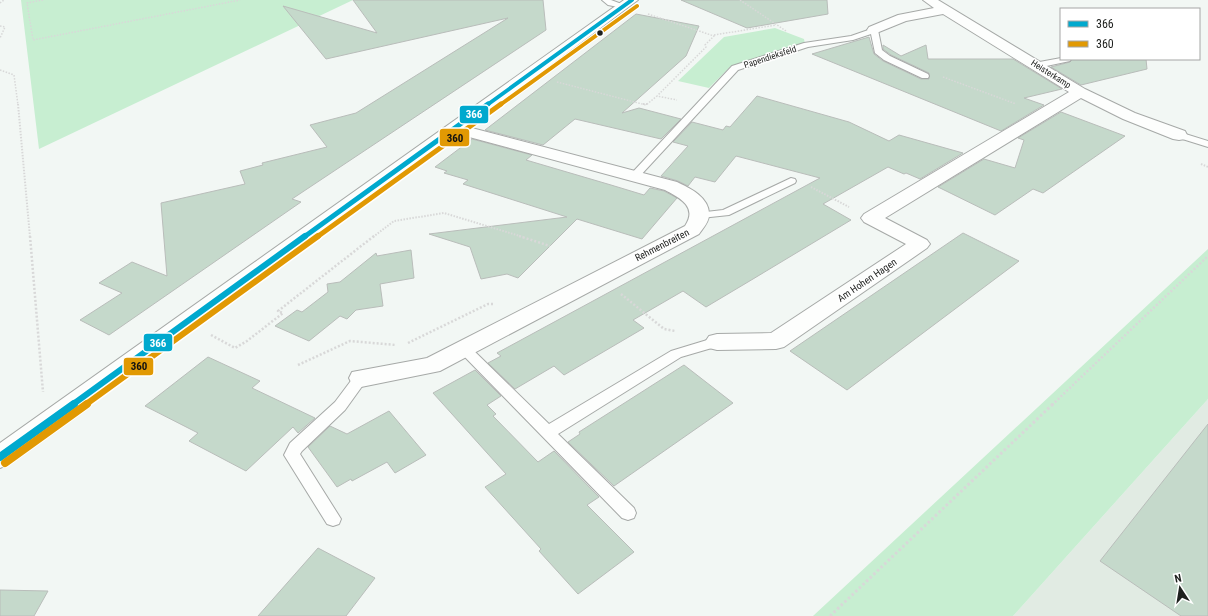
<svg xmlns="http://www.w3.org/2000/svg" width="1208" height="616" font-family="'Roboto Condensed',sans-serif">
	<rect width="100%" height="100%" fill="#f2f7f4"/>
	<path fill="#e1ebe3" d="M 1208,399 L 1208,616 L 1013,616 Z"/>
	<path fill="#c7eed1" d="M 21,0 L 353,0 L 39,149 Z
		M 775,28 L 804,39 L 805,44 L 731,66 L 709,88 L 678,81 L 724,37 Z
		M 1208,249 L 1208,399 L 1013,616 L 813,616 Z"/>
	<path fill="#c5d9cb" stroke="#b9bdba" d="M 353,0 L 543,0 L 546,30 L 292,199 L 301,202 L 109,335 L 80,320 L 122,293 L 99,283 L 132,262 L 167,276 L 161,203 L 245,184 L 240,171 L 263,165 L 262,163 L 327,147 L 310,125 L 356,113 L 508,18 L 326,59 L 283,6 L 377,33 Z
		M 681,0 L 827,0 L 828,14 L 747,28 Z
		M 636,14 L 699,26 L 686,56 L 622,113 L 639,108 L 681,119 L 661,139 L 575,119 L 543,145 L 485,130 Z
		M 869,37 L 874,54 L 883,61 L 921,79 L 929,79 L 929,73 L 891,55 L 883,49 L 883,45 L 901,56 L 926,45 L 928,59 L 1013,59 L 1062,89 L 1024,98 L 1044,105 L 1001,131 L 812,54 Z
		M 1072,59 L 1146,59 L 1147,69 L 1081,85 L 1051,67 L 1070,62 Z
		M 757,96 L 849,122 L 889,141 L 899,135 L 963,153 L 920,179 L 906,173 L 904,174 L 888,167 L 823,204 L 851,220 L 753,279 L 706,307 L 683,291 L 633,320 L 644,328 L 564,375 L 554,366 L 515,389 L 488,363 L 501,356 L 497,353 L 820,178 L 736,156 L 715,182 L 695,177 L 688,186 L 678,181 L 661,176 L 688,146 L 673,142 L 692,122 L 723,130 L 726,126 L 730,127 Z
		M 1061,112 L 1125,136 L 1043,193 L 1033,189 L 995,215 L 938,187 L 984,159 L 1015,168 L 1024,140 L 1018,138 Z
		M 472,139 L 532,155 L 526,160 L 611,185 L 644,195 L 650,188 L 664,191 L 677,198 L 642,239 L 577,219 L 518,278 L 507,274 L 481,279 L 470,247 L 429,234 L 567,217 L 463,184 L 468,180 L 444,173 L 447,171 L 435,167 Z
		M 963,233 L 1019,261 L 847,390 L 790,351 Z
		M 411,250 L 414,278 L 380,284 L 383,306 L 356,310 L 347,319 L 340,316 L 309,341 L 275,326 L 297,310 L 302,312 L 328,292 L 327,284 L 340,282 L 376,253 L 377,256 Z
		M 208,357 L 260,381 L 252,388 L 315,418 L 298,433 L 293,427 L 246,471 L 189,441 L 198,433 L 145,406 Z
		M 684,365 L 733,403 L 614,486 L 568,442 L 580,434 L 579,432 Z
		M 475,370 L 501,396 L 487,405 L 496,414 L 493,416 L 538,462 L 554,451 L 599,497 L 587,505 L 634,552 L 578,594 L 539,551 L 541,549 L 485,487 L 506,474 L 433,393 Z
		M 389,411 L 426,455 L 395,473 L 387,462 L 352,481 L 351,479 L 337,487 L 308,447 L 330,426 L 347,434 Z
		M 1208,424 L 1208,616 L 1181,616 L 1100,561 Z
		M 318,548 L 375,578 L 346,616 L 258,616 Z
		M 0,590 L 48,591 L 34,616 L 0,616 Z"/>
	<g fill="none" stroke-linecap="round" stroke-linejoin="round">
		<g stroke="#a6a9a7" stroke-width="2">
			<path id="lane" d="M 602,0 L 611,0 L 627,6 L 623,8 L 608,5 Z
				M 874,28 L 878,30 L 882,50 L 890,56 L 928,74 L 929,76 L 928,78 L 922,78 L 884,60 L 875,53 L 871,34 L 853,40 L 808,47 L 738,70 L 639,177 L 635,178 L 630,175 L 732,66 L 804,43 L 851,36 Z
				M 1061,58 L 1061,59 L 1071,59 L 1070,61 L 1037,68 L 1033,65 L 1034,63 Z
				M 1179,132 L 1208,141 L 1208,147 L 1176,137 L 1174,135 L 1176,133 Z
				M 791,178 L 795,179 L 796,181 L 795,183 L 729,215 L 701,218 L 697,217 L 695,215 L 697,213 L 723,210 Z
				M 717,337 L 722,339 L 724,342 L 722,345 L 681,357 L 558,434 L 634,508 L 636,513 L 634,518 L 628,520 L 622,518 L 457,349 L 459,346 L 464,344 L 469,346 L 549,424 L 671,351 Z
				M 361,373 L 366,374 L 368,378 L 345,410 L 302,451 L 300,454 L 341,519 L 339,524 L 333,526 L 327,524 L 284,455 L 290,443 L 335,402 L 356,374 Z"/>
		</g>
		<g stroke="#a6a9a7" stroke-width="2">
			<path id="street" d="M 624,0 L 638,0 L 468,127 L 677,182 C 690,188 710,198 709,215 C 709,222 703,228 699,234 L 440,371 L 361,387 L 352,384 L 349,378 L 352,372 L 427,358 L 685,226 C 698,207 680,198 665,190 L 458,134 L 9,464 L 0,468 L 0,443 Z
				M 923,0 L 938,0 L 1085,89 L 1135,113 L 1185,131 L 1187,135 L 1185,139 L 1179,140 L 1173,139 L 1123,119 L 1081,98 L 885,218 L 927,240 L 930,244 L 927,248 L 784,347 L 776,349 L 717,350 L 709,348 L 705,342 L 709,336 L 717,334 L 771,333 L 906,244 L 864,222 L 861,218 L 864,214 L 1069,92 L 943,14 L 906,21 L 874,34 L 869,33 L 867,30 L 869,27 L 898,15 L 934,8 Z"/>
		</g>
		<path stroke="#d8d8d8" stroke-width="1.5" stroke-dasharray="1.5 1.5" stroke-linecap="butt" d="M 43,0 L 27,3 L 33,40 L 240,0
			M 740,0 L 786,31
			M 0,3 L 4,0
			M 648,14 L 714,36 L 705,45 L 706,47 L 657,96
			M 0,26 L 5,27 L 0,38
			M 714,35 L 776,25
			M 0,70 L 14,75 L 18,105
			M 943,77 L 1016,104
			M 557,82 L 646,105 L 657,96 L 677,100"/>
		<path stroke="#d8d8d8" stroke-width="2" stroke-dasharray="1.5 1.5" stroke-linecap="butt" d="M 18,104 L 30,237
			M 643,104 L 647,104
			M 1201,164 L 1208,167
			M 811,187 L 849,207
			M 373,237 L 394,221 L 444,213 L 523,237"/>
		<path stroke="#d8d8d8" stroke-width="2.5" stroke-dasharray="2 2" stroke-linecap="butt" d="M 30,236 L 43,392
			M 519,236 L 550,246
			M 621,294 L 664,329 L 675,331
			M 211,335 L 235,348 L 247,341 L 283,313 L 278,311 L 374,236
			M 408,343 L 488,304 L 494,304
			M 298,365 L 350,341 L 396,345
			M 1052,405 L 1208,256"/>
		<path stroke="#d8d8d8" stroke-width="3" stroke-dasharray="2.5 2.5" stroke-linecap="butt" d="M 830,616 L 1053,404"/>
		<use href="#lane" fill="#fdfefd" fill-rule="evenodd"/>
		<use href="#street" fill="#fdfefd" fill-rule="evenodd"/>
		<g stroke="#fff" stroke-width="6">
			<path id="bus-1-far3" d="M 487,105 L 632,0"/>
		</g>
		<g stroke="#fff" stroke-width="8">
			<path id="bus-1-far2" d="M 304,237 L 488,104"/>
		</g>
		<g stroke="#fff" stroke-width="9">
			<path id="bus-1-far1" d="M 72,405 L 305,236"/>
		</g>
		<g stroke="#fff" stroke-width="10">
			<path id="bus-1" d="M 0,457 L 74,404"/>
		</g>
		<g stroke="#fff" stroke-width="6">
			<path id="bus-2-far3" d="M 500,105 L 637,6"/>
		</g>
		<g stroke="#fff" stroke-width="8">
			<path id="bus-2-far2" d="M 317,237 L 501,104"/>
		</g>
		<g stroke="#fff" stroke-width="9">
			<path id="bus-2-far1" d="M 85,405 L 318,236"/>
		</g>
		<g stroke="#fff" stroke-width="10">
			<path id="bus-2" d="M 5,463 L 87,404"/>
		</g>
		<use href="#bus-1-far3" stroke="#00a9ce" stroke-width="4"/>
		<use href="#bus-1-far2" stroke="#00a9ce" stroke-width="5"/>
		<use href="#bus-1-far1" stroke="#00a9ce" stroke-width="6"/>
		<use href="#bus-1" stroke="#00a9ce" stroke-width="8"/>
		<use href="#bus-2-far3" stroke="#e19903" stroke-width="4"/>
		<use href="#bus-2-far2" stroke="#e19903" stroke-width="5"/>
		<use href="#bus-2-far1" stroke="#e19903" stroke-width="6"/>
		<use href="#bus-2" stroke="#e19903" stroke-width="8"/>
	</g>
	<circle fill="#1e201e" stroke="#fff" stroke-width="1.5" cx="600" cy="33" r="3.5"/>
	<g text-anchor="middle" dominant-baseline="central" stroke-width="3" stroke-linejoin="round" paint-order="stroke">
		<g font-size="9" fill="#1e201e" stroke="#fff">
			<text transform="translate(770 57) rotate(-18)">Papendieksfeld</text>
			<text transform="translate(1051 74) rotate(32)">Heisterkamp</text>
		</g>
		<g font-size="10" fill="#1e201e" stroke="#fff">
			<text transform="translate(662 245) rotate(-27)">Rehmenbreiten</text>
			<text transform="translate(867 280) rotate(-34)">Am Hohen Hagen</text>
		</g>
	</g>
	<g stroke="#fff" stroke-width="1.5">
		<rect x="459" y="105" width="30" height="19" rx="4" fill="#00a9ce"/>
		<rect x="439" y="128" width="31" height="19" rx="4" fill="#e19903"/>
		<rect x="143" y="333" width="30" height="19" rx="4" fill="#00a9ce"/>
		<rect x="123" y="357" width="31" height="19" rx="4" fill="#e19903"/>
	</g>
	<g font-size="11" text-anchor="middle" font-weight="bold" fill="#fff">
		<text x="474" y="118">366</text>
		<text x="158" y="347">366</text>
	</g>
	<g font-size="11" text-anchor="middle" font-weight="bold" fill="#111">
		<text x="455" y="142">360</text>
		<text x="139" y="370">360</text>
	</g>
	<rect x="1060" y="8" width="140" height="52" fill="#ffffff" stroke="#a5a6a5"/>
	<rect x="1068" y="21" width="20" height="6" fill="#00a9ce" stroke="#a5a6a5"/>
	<text x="1096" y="28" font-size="12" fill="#1e201e">366</text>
	<rect x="1068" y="41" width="20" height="6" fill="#e19903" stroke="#a5a6a5"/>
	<text x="1096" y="48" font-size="12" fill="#1e201e">360</text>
	<g transform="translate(1180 588) rotate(348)" stroke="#ffffff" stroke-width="3" paint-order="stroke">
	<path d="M0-3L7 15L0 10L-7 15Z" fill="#1e201e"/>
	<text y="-6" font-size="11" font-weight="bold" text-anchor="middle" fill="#1e201e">N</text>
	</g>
</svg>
